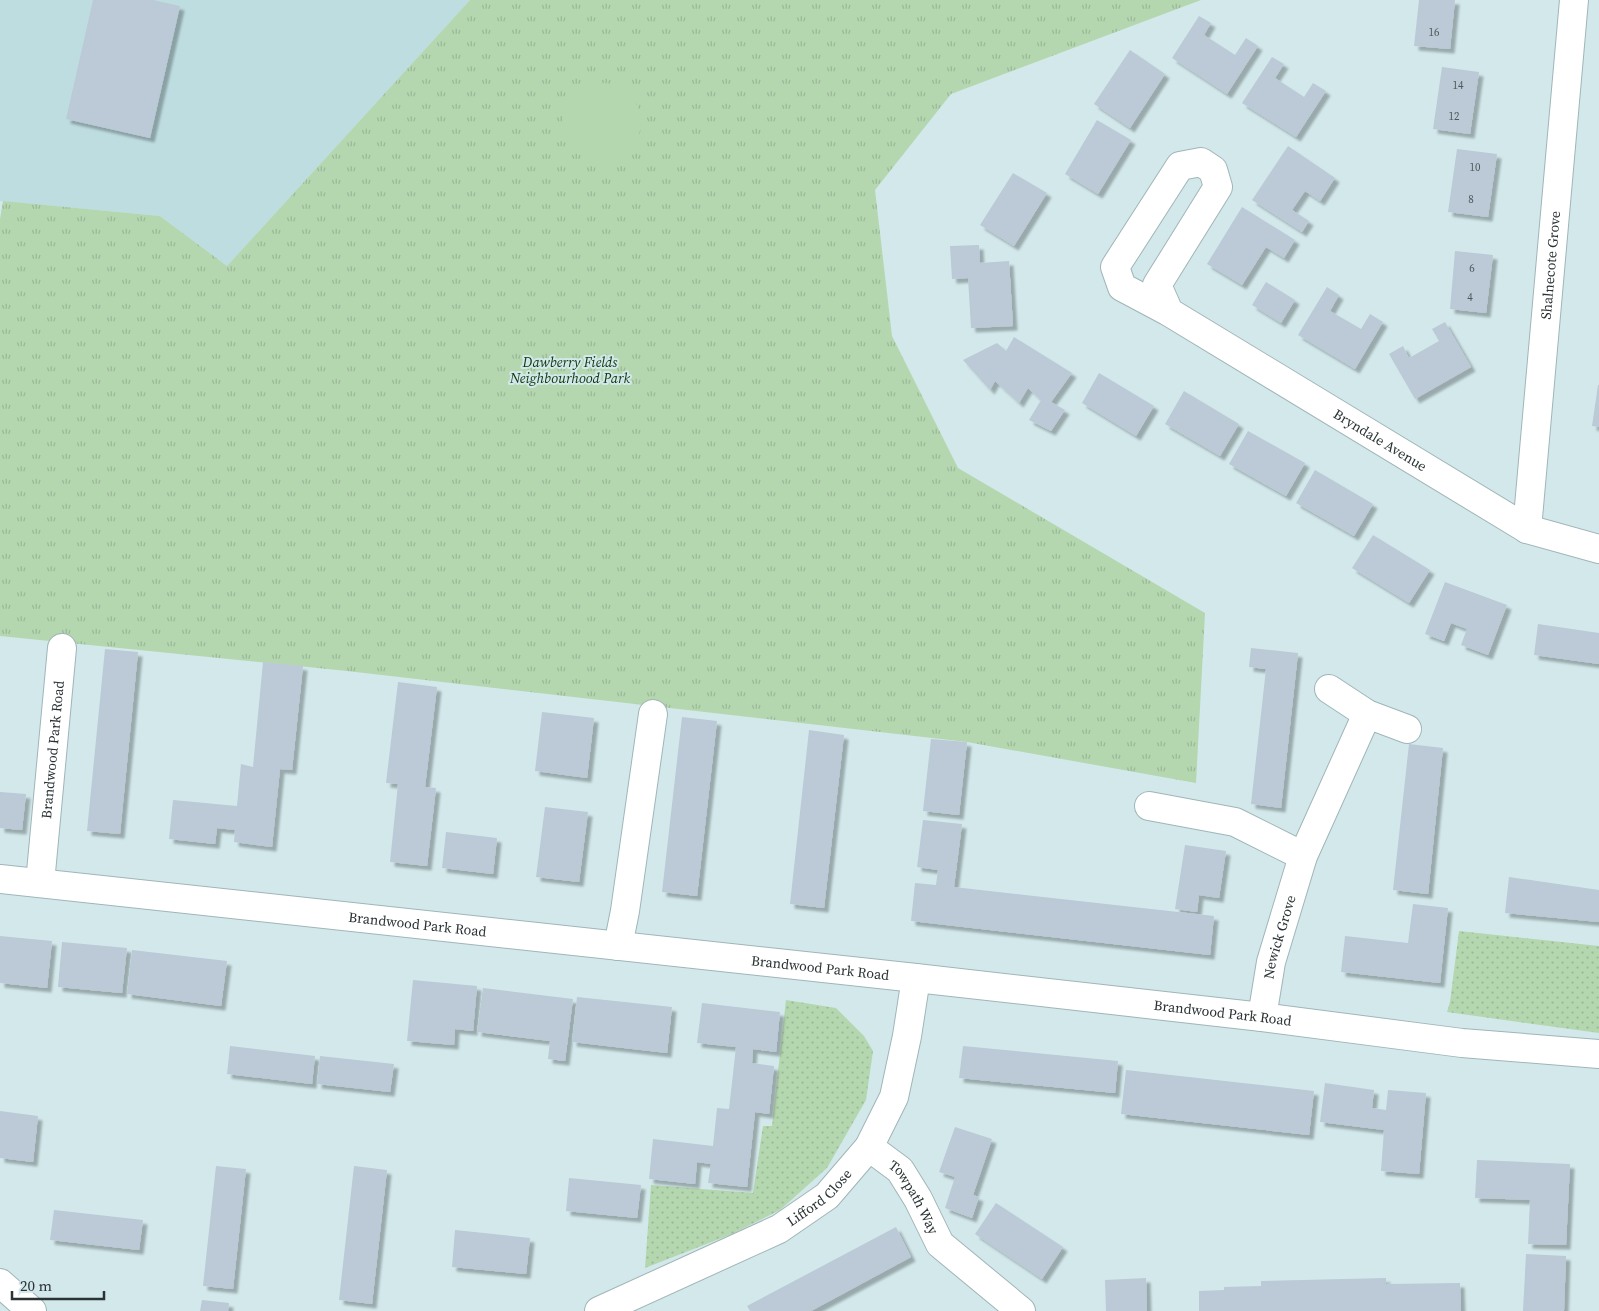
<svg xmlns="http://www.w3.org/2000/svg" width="1599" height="1311" font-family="'Source Serif 4',serif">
	<defs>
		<pattern id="grass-dots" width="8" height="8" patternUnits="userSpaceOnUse" patternTransform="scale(1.25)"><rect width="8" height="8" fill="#b4d7af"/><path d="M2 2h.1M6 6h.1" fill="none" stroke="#9bb997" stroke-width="1.8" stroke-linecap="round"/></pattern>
		<pattern id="park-tufts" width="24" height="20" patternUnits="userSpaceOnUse" patternTransform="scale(1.25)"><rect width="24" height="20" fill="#b4d7af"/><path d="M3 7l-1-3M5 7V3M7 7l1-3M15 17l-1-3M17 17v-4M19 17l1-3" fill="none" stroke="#9bb997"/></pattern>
		<filter id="shadow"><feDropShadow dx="4.5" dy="4.5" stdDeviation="1" flood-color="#0004"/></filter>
	</defs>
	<rect width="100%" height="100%" fill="#d2e8eb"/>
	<path fill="#bedde1" d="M 0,0 L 470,0 L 227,266 L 160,216 L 0,201 Z"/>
	<path fill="url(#grass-dots)" d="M 1459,931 L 1599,946 L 1599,1033 L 1447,1012 L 1450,1002 Z
		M 786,1000 L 836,1008 L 864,1036 L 873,1051 L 866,1100 L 827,1168 L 780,1210 L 732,1234 L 645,1268 L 651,1185 L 753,1193 L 763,1126 L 772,1126 Z"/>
	<path fill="url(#park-tufts)" d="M 470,0 L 1201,0 L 951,94 L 875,190 L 892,336 L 958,468 L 1205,613 L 1196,783 L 967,742 L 347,671 L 0,636 L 0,219 L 3,201 L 160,216 L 227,266 Z"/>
	<path fill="#b4d7af" d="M563 122a39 39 0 1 1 78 0a39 39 0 1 1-78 0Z"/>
	<path fill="#bbcad6" filter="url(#shadow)" d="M 93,0 L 153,0 L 180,6 L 150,138 L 66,119 Z
		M 1419,0 L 1455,0 L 1450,49 L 1414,46 Z
		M 1199,16 L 1211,23 L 1204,35 L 1235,55 L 1246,38 L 1258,46 L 1227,94 L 1172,58 Z
		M 1130,50 L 1165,74 L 1130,128 L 1094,104 Z
		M 1272,57 L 1284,64 L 1275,78 L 1304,97 L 1313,83 L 1326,91 L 1296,137 L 1242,103 Z
		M 1442,67 L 1479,72 L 1470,134 L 1433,129 Z
		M 1097,120 L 1131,140 L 1098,194 L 1065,174 Z
		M 1288,146 L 1335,178 L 1320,201 L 1305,191 L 1292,210 L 1309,221 L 1302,232 L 1252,200 Z
		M 1457,149 L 1497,154 L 1488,217 L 1448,212 Z
		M 1013,173 L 1047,193 L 1014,246 L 980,225 Z
		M 1242,207 L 1295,240 L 1284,258 L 1266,247 L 1242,285 L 1207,264 Z
		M 979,245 L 980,263 L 1009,261 L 1013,326 L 971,328 L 968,278 L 952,279 L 950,246 Z
		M 1455,251 L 1493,255 L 1486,313 L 1450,309 Z
		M 1266,282 L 1295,300 L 1281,323 L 1252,305 Z
		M 1327,287 L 1339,295 L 1330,311 L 1361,329 L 1370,314 L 1383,322 L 1355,369 L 1298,335 Z
		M 1445,322 L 1471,367 L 1415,399 L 1389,354 L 1403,346 L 1409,358 L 1439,341 L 1432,329 Z
		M 1014,337 L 1072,373 L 1051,402 L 1065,410 L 1051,431 L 1029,420 L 1041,400 L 1028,388 L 1019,403 L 995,381 L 990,390 L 963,360 L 997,343 L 1006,351 Z
		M 1099,373 L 1154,406 L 1136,436 L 1082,403 Z
		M 1598,385 L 1599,385 L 1599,427 L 1592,426 Z
		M 1184,391 L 1239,424 L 1220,456 L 1165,424 Z
		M 1248,431 L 1305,463 L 1286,496 L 1229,464 Z
		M 1315,470 L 1373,504 L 1354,536 L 1296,503 Z
		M 1373,535 L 1430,570 L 1409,603 L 1352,568 Z
		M 1445,582 L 1507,605 L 1488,655 L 1461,645 L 1467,629 L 1451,623 L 1444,641 L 1425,634 Z
		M 1538,624 L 1599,633 L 1599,664 L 1534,655 Z
		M 1251,648 L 1298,653 L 1281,808 L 1251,804 L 1266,669 L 1249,667 Z
		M 105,649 L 138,652 L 120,834 L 87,831 Z
		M 263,662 L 303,666 L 292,770 L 280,769 L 272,847 L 234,842 L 235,830 L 217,828 L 215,844 L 169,839 L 173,800 L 237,806 L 241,764 L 253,767 Z
		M 398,682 L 437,687 L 425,787 L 436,788 L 427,866 L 390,862 L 398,784 L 386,783 Z
		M 542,712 L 594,718 L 587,778 L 535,771 Z
		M 682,717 L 717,721 L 697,896 L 662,892 Z
		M 809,730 L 844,735 L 824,908 L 790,904 Z
		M 931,739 L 967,742 L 959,815 L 923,811 Z
		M 1409,744 L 1443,748 L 1428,894 L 1393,890 Z
		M 0,792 L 26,794 L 22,830 L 0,828 Z
		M 545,807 L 588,812 L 579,882 L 536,877 Z
		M 923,820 L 962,824 L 954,887 L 1214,916 L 1210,955 L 911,921 L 915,883 L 936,885 L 938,870 L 917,867 Z
		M 446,832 L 497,838 L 493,874 L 442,868 Z
		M 1185,845 L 1226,851 L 1219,898 L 1199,895 L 1197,912 L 1175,909 Z
		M 1509,877 L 1599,890 L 1599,922 L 1505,913 Z
		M 1413,904 L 1448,908 L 1440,983 L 1341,972 L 1345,936 L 1408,943 Z
		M 0,936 L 52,941 L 47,988 L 0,983 Z
		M 62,942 L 127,948 L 122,993 L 58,987 Z
		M 132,950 L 227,961 L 221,1006 L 127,994 Z
		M 413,980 L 477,986 L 473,1031 L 455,1029 L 454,1045 L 407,1041 Z
		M 483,988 L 573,999 L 565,1061 L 548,1059 L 550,1041 L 477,1032 Z
		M 577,997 L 672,1007 L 667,1053 L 572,1042 Z
		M 702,1003 L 780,1012 L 776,1052 L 753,1049 L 752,1063 L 774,1066 L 769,1114 L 755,1112 L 747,1187 L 708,1183 L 711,1164 L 697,1162 L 695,1184 L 649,1179 L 653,1139 L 713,1146 L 717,1108 L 729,1109 L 736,1047 L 697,1043 Z
		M 230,1046 L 315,1056 L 312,1084 L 227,1074 Z
		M 963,1046 L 1118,1061 L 1115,1093 L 959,1078 Z
		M 320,1056 L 394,1064 L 390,1092 L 317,1084 Z
		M 1126,1070 L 1314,1091 L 1309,1135 L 1121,1114 Z
		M 1325,1083 L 1374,1090 L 1372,1108 L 1386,1110 L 1388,1090 L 1426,1093 L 1419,1174 L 1381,1171 L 1384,1130 L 1320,1122 Z
		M 0,1111 L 38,1116 L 33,1162 L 0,1158 Z
		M 955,1127 L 992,1139 L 973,1195 L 979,1197 L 972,1218 L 945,1208 L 955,1177 L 939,1172 Z
		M 1477,1160 L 1570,1164 L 1566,1245 L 1528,1244 L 1530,1200 L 1475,1198 Z
		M 216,1166 L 246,1169 L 233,1289 L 203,1286 Z
		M 354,1166 L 387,1170 L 372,1304 L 339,1300 Z
		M 569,1178 L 641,1185 L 637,1218 L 566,1211 Z
		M 996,1203 L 1063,1247 L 1042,1279 L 975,1234 Z
		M 54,1210 L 143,1220 L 139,1250 L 50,1240 Z
		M 896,1227 L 911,1257 L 811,1311 L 750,1311 L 747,1306 Z
		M 455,1230 L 530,1238 L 526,1274 L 452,1267 Z
		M 1526,1254 L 1566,1256 L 1564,1311 L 1523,1311 Z
		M 1146,1278 L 1147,1311 L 1106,1311 L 1105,1280 Z
		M 1386,1278 L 1386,1284 L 1460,1283 L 1461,1311 L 1199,1311 L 1199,1291 L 1224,1290 L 1224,1287 L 1261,1286 L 1261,1281 Z
		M 202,1300 L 229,1303 L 228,1311 L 200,1311 Z"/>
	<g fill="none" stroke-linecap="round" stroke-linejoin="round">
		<g stroke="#a0b5b8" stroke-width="30">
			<g id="street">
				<path id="s1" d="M 1169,312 L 1157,285 L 1218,187 L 1213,170 L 1201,162 L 1180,166 L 1115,267 L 1122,287 L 1169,312 L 1527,529 L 1599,549"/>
				<path id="s2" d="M 1527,529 L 1574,0"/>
				<path d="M 1329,689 L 1367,714 L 1407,729"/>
				<path d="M 1149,806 L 1235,822 L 1303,856"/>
				<path id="s3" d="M 0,879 L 916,978 L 1262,1017 L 1462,1043 L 1599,1054"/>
				<path id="s4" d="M 40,883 L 62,648"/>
				<path d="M 618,946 L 625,911 L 653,714"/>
				<path id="s5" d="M 1262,1017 L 1271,962 L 1303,856 L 1367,714"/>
				<path id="s6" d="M 869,1147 L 900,1170 L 918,1199 L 940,1244 L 1021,1311"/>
				<path d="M 0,1283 L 32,1311"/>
				<path id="s7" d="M 599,1311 L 779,1229 L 827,1196 L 869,1147 L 894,1097 L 907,1036 L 916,978"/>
			</g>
		</g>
		<use href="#street" stroke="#fff" stroke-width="28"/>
	</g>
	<g text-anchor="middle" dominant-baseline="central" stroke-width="4" stroke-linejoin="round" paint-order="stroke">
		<g font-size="11" fill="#4e585c">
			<text x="1434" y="32">16</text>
			<text x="1458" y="85">14</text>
			<text x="1454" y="116">12</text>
			<text x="1475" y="167">10</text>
			<text x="1471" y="199">8</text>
			<text x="1472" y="268">6</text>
			<text x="1470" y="297">4</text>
		</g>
		<g font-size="14" fill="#2a3234" stroke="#d2e8eb">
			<text stroke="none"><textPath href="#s2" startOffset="265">Shalnecote Grove</textPath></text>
			<text stroke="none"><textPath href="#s1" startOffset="640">Bryndale Avenue</textPath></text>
			<text stroke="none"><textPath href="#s4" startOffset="134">Brandwood Park Road</textPath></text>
			<text stroke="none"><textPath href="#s3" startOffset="420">Brandwood Park Road</textPath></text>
			<text stroke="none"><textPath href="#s5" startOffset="82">Newick Grove</textPath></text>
			<text stroke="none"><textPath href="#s3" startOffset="825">Brandwood Park Road</textPath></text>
			<text stroke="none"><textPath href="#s3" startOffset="1230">Brandwood Park Road</textPath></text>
			<text stroke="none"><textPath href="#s7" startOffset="249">Lifford Close</textPath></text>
			<text stroke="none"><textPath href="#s6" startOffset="69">Towpath Way</textPath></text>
		</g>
		<g font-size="14" font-style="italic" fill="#0d3608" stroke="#d2e8eb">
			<text x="570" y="362">Dawberry Fields<tspan x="570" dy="16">Neighbourhood Park</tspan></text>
		</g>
	</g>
	<path d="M12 1291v8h92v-8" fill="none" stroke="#2a3234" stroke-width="2.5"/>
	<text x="20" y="1291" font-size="15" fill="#2a3234" stroke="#d2e8eb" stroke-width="4" paint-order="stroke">20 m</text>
</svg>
